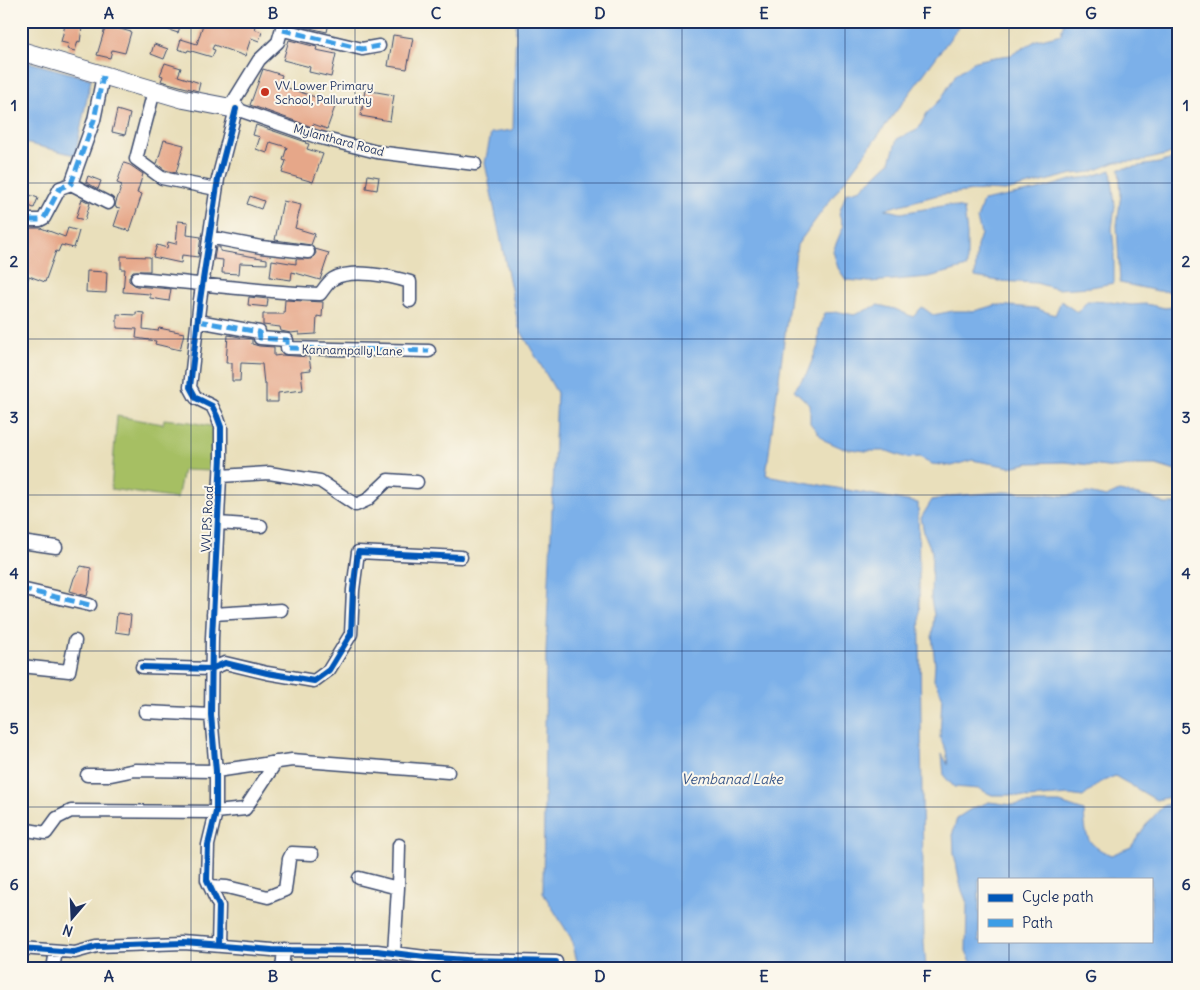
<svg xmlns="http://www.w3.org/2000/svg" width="1200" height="990" font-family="Delius,sans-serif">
	<rect width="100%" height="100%" fill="#fbf7ec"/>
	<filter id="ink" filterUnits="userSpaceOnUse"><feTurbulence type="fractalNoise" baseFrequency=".02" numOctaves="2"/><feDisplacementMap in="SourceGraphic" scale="10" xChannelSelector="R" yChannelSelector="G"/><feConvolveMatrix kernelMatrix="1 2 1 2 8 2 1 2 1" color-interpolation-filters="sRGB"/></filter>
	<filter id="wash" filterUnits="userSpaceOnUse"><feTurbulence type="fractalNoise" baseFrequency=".0096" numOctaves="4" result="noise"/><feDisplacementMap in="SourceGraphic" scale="20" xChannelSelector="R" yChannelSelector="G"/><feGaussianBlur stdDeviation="1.12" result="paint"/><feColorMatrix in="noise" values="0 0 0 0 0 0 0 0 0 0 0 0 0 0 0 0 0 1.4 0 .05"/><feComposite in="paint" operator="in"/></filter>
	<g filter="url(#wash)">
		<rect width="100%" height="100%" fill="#e9dfbb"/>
		<path fill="#a6bf64" stroke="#607761" d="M 117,416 L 163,424 L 164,419 L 190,422 L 215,427 L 212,471 L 183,470 L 177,499 L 111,489 Z"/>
		<path fill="#7bb0e9" stroke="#4b70a4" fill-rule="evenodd" d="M 516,21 L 963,21 L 797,245 L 766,475 L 918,503 L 924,942 L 926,969 L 579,969 L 571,938 L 543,893 L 546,652 L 557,393 L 519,328 L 485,163 L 491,133 L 513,130 Z
			M 1064,21 L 1179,21 L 1179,152 L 1140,161 L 1116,162 L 1091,172 L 1073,174 L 1005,191 L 983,190 L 938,195 L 885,209 L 901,213 L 948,205 L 964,209 L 967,234 L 967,267 L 929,277 L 870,282 L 846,280 L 838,268 L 833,251 L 843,227 L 839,214 L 846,193 L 861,189 L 890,162 L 897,139 L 919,128 L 927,113 L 941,99 L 956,74 L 975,61 L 995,57 L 1011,55 L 1037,40 L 1061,34 Z
			M 21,60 L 91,79 L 75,155 L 21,142 Z
			M 1179,157 L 1179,292 L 1158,291 L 1120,283 L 1117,225 L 1121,194 L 1119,169 L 1159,163 Z
			M 1111,170 L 1115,206 L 1112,229 L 1114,247 L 1114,283 L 1091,287 L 1057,289 L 1036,283 L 999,281 L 975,277 L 977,246 L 981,234 L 977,219 L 983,201 L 1038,190 L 1074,179 L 1090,177 Z
			M 1061,301 L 1078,313 L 1087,301 L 1110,302 L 1131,305 L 1146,304 L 1165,308 L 1179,306 L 1179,472 L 1156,465 L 1136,465 L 1115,468 L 1065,462 L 1029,463 L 1010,467 L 972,460 L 952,466 L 932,464 L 920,457 L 907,458 L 887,451 L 866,451 L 842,448 L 824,440 L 810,423 L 810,405 L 794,390 L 807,373 L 818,346 L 819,329 L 825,313 L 840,312 L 854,315 L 878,305 L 895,309 L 913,317 L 922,307 L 933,315 L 953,311 L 974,311 L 996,305 L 1035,308 L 1055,315 Z
			M 1119,491 L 1152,498 L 1164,504 L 1179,504 L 1179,795 L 1156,800 L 1115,776 L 1099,783 L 1083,797 L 1069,795 L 1028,798 L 1011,795 L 992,795 L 979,789 L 954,787 L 944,776 L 942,754 L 948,765 L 946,750 L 940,738 L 942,695 L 934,680 L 935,664 L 932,635 L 934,615 L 931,599 L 932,552 L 924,533 L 921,518 L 932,500 L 950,496 L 1004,492 L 1038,493 L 1064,496 L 1088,493 L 1106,497 Z
			M 1179,801 L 1179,969 L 978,969 L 973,966 L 966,951 L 967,903 L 961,888 L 954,853 L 953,832 L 957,818 L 971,809 L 989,802 L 1013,805 L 1035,803 L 1060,803 L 1084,811 C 1086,837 1085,844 1111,855 L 1131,847 L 1146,825 L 1163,806 ZM 979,879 L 1151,879 L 1151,941 L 979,941 Z"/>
		<g id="blocks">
			<path fill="#e6a789" d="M 66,21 L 83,21 L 80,42 L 78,41 L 75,51 L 67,49 L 69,44 L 61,42 Z
				M 172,21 L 181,23 L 178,33 L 169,30 Z
				M 204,21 L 235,21 L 244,25 L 246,21 L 257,21 L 254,29 L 262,32 L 259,41 L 251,38 L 245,56 L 214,45 L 212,49 L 215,50 L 212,57 L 188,50 L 187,52 L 178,49 L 181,39 L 197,44 Z
				M 297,21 L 320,21 L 329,23 L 327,32 L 297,25 Z
				M 106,25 L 131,32 L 125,53 L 112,50 L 110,58 L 97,55 Z
				M 393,35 L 413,38 L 407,69 L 388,66 Z
				M 289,40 L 317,47 L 316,50 L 336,54 L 331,77 L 309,72 L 310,67 L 283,60 Z
				M 154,44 L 168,49 L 164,59 L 151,54 Z
				M 165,63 L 181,68 L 178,76 L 200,83 L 198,91 L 161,81 L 163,76 L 160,75 Z
				M 263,69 L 282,75 L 279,85 L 336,104 L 327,129 L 313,124 L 312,127 L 250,105 Z
				M 365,90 L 394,95 L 390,121 L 361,116 Z
				M 117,110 L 130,114 L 125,135 L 112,132 Z
				M 256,125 L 306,142 L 305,143 L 309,144 L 307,149 L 323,154 L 313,182 L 282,173 L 286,161 L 283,160 L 287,147 L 270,142 L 267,153 L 256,149 L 260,137 L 253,135 Z
				M 164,140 L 184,145 L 176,173 L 165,170 L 157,164 Z
				M 124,163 L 130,165 L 143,174 L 137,193 L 142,194 L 130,231 L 114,226 L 120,208 L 115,207 L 116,202 L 122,185 L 117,183 Z
				M 368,175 L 379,177 L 377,190 L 366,188 Z
				M 88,176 L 101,181 L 98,189 L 86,182 Z
				M 24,193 L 38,198 L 34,208 L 21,203 Z
				M 250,196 L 264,201 L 261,209 L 247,204 Z
				M 82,199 L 90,203 L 85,220 L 76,218 Z
				M 283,201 L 301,205 L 295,228 L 315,234 L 311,245 L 275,240 Z
				M 178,221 L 188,222 L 187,235 L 201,237 L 198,257 L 182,255 L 181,263 L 153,257 L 157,245 L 167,248 L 168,242 L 176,244 Z
				M 30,228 L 41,228 L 65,237 L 68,228 L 79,231 L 74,248 L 61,245 L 58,252 L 56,251 L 45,282 L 29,276 L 23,294 L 21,294 L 21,246 Z
				M 216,247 L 220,247 L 220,251 L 267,259 L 267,264 L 240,263 L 239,274 L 222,273 L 223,260 L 214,259 Z
				M 315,249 L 329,253 L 320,280 L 292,272 L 291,280 L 270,277 L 272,260 L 296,264 L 296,259 L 312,259 L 316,253 Z
				M 121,256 L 150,257 L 150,271 L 133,271 L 129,277 L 129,281 L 136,286 L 171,289 L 169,301 L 150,298 L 150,294 L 123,292 L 125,269 L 121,269 Z
				M 87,271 L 107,272 L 106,293 L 86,292 Z
				M 249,297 L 268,299 L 267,307 L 248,305 Z
				M 285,300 L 323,302 L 322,317 L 317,316 L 316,334 L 299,335 L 299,332 L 291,333 L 281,331 L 280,327 L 263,325 L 263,314 L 284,314 Z
				M 136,312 L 144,313 L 143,329 L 158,331 L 159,328 L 184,333 L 180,350 L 155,344 L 156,341 L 136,338 L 137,329 L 117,328 L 117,314 L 136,315 Z
				M 228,335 L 252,339 L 252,344 L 259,346 L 274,347 L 274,356 L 282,355 L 309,357 L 311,370 L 301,371 L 303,390 L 278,393 L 278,402 L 266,402 L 266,384 L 264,384 L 262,364 L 241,363 L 240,381 L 232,381 L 232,363 L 226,363 Z
				M 81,566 L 91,568 L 90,583 L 87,596 L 70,591 L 74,578 Z
				M 117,613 L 131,615 L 129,634 L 115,632 Z"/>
		</g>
	</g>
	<g filter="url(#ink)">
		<use href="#blocks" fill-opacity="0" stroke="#3a496c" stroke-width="1"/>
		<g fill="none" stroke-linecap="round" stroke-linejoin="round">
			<g stroke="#3a496c" stroke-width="15">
				<path id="street" d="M 283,30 L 362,49 L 379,46
					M 154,91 L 136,159 L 162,178 L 216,189
					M 230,107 L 259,60 L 278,42 L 284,21
					M 71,184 L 108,203
					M 21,229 L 24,220 L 40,220 L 44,218 L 60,188 L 71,184 L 94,120 L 103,76
					M 209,237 L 261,247 L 308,252
					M 137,278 C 198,283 259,292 320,294 C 324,289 328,282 333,279 C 351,268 391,276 410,282 L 410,301
					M 198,321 L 259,332 L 260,338 L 287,340 L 287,348 L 429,351
					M 220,476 L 269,473 L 320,481 L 356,505 L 367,500 L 388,480 L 417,482
					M 218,523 L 261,526
					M 21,542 L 56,547
					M 21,589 L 90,605
					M 213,614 L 281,610
					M 21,666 L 69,671 L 75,641
					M 142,667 L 211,669 L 225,663 L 267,673 L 314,681 L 329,670 L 351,634 L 353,590 L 358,552 L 461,557
					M 145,712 L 211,715
					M 87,775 L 111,775 L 135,770 L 216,771 L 292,760 L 448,772
					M 21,829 L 46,833 L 57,818 L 71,811 L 216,812 L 245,809 L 276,762
					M 359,878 L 398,888
					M 210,886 L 227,887 L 268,897 L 285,890 L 289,859 L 292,853 L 312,854
					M 218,945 L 219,906 L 207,880 L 208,845 L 216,812 L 216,771 L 211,715 L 212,638 L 221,457 L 221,427 L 217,416 L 212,406 L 196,398 L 190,387 L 200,300 L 218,179 L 236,109 L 317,137 L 377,152 L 475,164
					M 21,948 L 75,952 L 97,946 L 184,943 L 272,950 L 377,951 L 425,957 L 466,960 L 556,962
					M 394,953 L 398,888 L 399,845
					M 53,969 L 56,951
					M 282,969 L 284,950"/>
			</g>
			<g stroke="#3a496c" stroke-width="20">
				<path id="secondary" d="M 21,51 L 184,99 L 236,109"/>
			</g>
			<use href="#street" stroke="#fff" stroke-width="12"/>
			<use href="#secondary" stroke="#fff" stroke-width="18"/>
			<path stroke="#3b9de6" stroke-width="5" stroke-dasharray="10 5" stroke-linecap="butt" d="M 283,30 L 362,49 L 379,46
				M 21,229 L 24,220 L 40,220 L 44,218 L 60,188 L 71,184 L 94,120 L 103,76
				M 198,321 L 259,332 L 260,338 L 287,340 L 287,348 L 429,351
				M 21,589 L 90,605"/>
			<g stroke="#fbf7ec" stroke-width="9">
				<path id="cycleway" d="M 142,667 L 211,669 L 225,663 L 267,673 L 314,681 L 329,670 L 351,634 L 353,590 L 358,552 L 461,557
					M 218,945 L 219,906 L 207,880 L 208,845 L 216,812 L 216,771 L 211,715 L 212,638 L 221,457 L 221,427 L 217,416 L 212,406 L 196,398 L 190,387 L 200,300 L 218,179 L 236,109
					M 21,948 L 75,952 L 97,946 L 184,943 L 272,950 L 377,951 L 425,957 L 466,960 L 556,962"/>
			</g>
			<use href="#cycleway" stroke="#0057b8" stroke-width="6"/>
		</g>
	</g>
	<path fill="none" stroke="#1b2f5e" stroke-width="1" stroke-opacity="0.55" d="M 191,21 L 191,969M 355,21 L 355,969M 518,21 L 518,969M 682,21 L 682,969M 845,21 L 845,969M 1009,21 L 1009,879M 21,183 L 1179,183M 21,339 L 1179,339M 21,495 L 1179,495M 21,651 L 1179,651M 21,807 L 1179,807M 1009,941 L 1009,969"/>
	<circle fill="#c8321e" stroke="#fbf7ec" stroke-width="2" cx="265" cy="92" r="5"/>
	<g text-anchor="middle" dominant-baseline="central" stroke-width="4" stroke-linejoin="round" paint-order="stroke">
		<g font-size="12" fill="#1b2f5e" stroke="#fbf7ec" text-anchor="start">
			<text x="275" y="85">VV Lower Primary<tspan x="275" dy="14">School, Palluruthy</tspan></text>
		</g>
		<g font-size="12" fill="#1b2f5e" stroke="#fbf7ec">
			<text transform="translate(339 140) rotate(15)">Mylanthara Road</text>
			<text transform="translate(352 350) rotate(1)">Kannampally Lane</text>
			<text transform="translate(207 519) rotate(-87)">VVLPS Road</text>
		</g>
		<g font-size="14" font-style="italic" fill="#385688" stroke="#fbf7ec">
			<text x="732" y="779">Vembanad Lake</text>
		</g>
	</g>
	<rect width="1200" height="990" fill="none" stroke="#fbf7ec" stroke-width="55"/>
	<rect x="978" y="878" width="175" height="65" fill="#fbf7ec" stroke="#a1a7b3"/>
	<rect x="988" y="894" width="25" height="8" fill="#0057b8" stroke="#a1a7b3"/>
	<text x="1022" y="902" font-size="15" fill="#1b2f5e">Cycle path</text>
	<rect x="988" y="919" width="25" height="8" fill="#3b9de6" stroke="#a1a7b3"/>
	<text x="1022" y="928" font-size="15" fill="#1b2f5e">Path</text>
	<g transform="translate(72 918) rotate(199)" stroke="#fbf7ec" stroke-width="4" paint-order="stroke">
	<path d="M0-4L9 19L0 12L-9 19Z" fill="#1b2f5e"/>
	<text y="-8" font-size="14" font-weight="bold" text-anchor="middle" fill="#1b2f5e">N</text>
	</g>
	<rect x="28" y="28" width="1144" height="934" fill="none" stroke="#1b2f5e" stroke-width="2"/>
	<g font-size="16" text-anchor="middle" font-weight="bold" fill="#1b2f5e">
		<text x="109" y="19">A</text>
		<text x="273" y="19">B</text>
		<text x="436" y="19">C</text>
		<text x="600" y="19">D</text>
		<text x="764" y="19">E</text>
		<text x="927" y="19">F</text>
		<text x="1091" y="19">G</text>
		<text x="14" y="111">1</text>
		<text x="1186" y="111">1</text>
		<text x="14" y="267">2</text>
		<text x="1186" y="267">2</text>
		<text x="14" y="423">3</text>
		<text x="1186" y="423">3</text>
		<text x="14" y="579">4</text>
		<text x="1186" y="579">4</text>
		<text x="14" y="734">5</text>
		<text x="1186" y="734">5</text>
		<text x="14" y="890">6</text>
		<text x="1186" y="890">6</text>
		<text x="109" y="982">A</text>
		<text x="273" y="982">B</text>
		<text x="436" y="982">C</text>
		<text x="600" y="982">D</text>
		<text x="764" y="982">E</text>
		<text x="927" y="982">F</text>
		<text x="1091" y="982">G</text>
	</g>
</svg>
